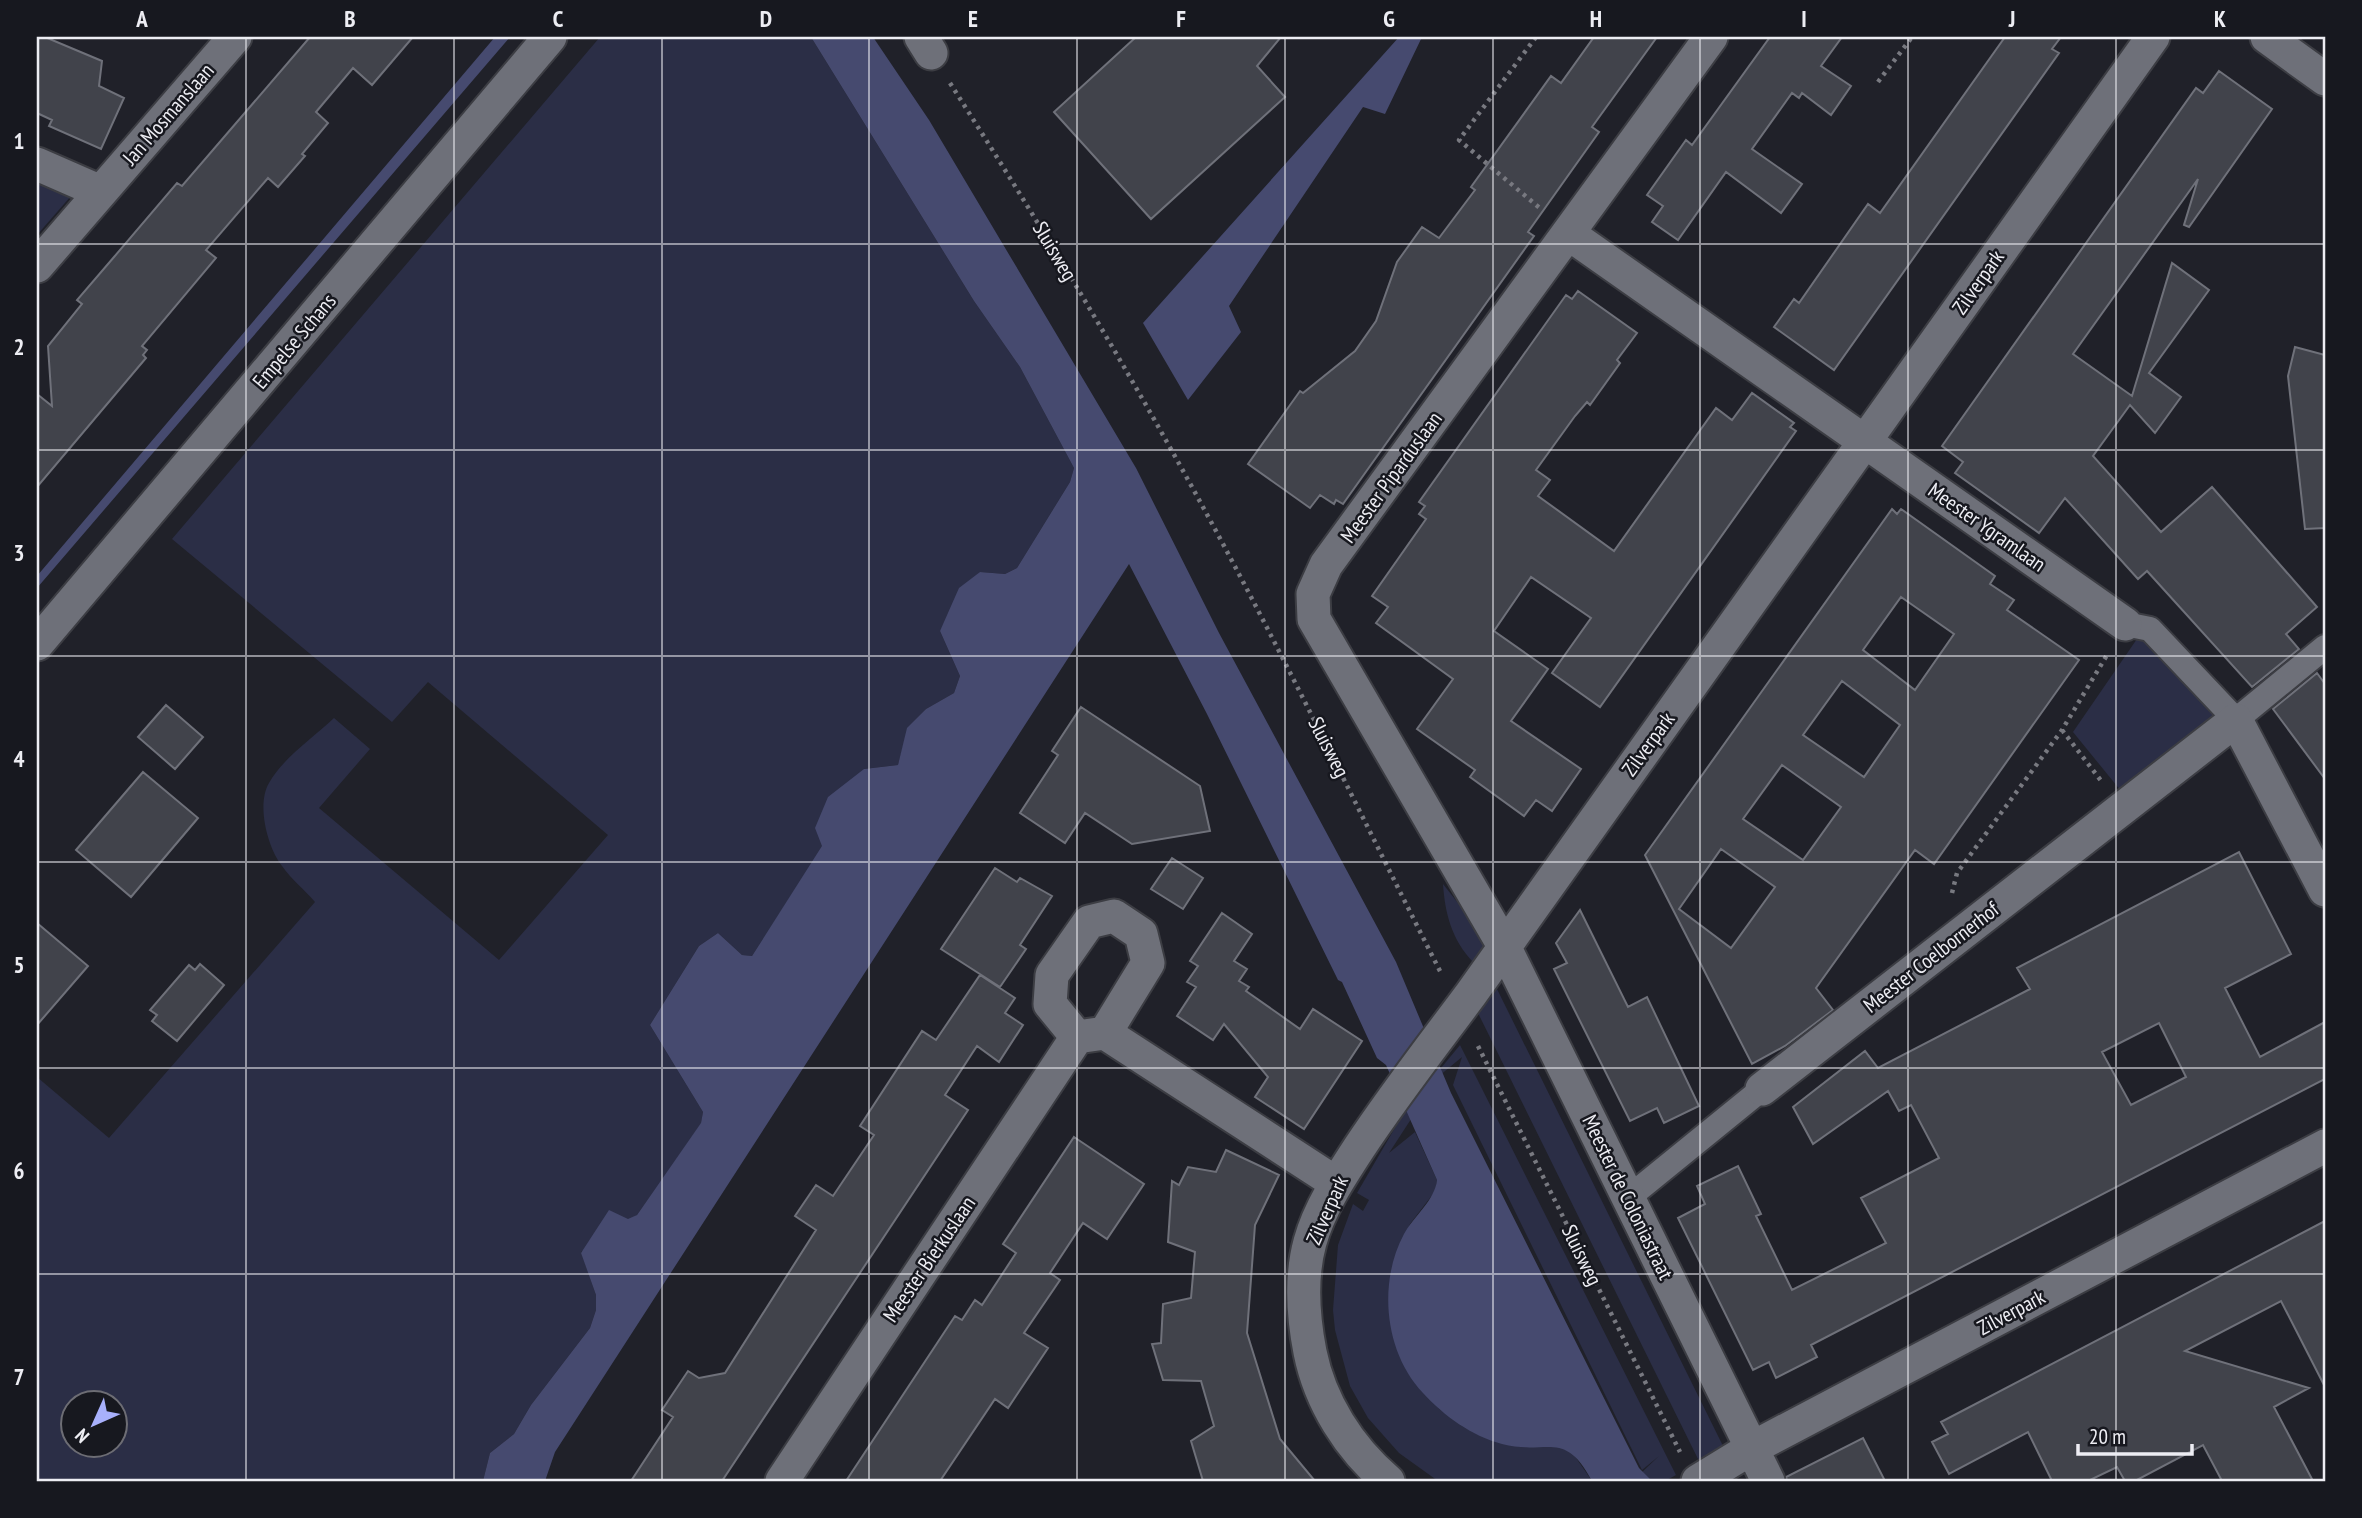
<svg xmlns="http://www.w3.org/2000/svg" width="2362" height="1518" font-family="'PT Sans Narrow',sans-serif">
	<rect width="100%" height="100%" fill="#202129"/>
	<path fill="#2b2e46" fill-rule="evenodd" d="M 600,37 L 811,37 L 974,301 L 1020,367 L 1074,468 L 1070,482 L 1017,568 L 1005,574 L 980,572 L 940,631 L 960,676 L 954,693 L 926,709 L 908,728 L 898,765 L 864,769 L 823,846 L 752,956 L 742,955 L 718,933 L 699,946 L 650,1025 L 703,1112 L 701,1124 L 637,1215 L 581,1252 L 596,1295 L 596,1310 L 590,1328 L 531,1405 L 514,1434 L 490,1453 L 483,1481 L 37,1481 L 37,1077 L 109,1138 L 315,902 C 305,890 291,879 282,866 C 268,848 256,805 269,783 C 283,758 313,738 334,718 L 370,749 L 319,808 L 499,960 L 608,835 L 428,682 L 392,722 L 172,539 ZM 74,1402 L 116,1402 L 116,1444 L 74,1444 Z
		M 37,181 L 71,196 L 37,235 Z
		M 2139,636 L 2218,715 L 2121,791 L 2073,732 Z
		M 1443,884 L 1458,903 L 1495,931 L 1473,962 C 1452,940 1445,914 1443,884 Z
		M 1497,989 L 1723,1446 L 1699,1461 L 1478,1013 Z
		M 1460,1045 L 1676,1475 L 1665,1481 L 1626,1481 L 1639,1475 L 1659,1456 L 1642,1470 L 1453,1085 L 1462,1057 L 1439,1076 L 1389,1153 L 1415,1132 L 1437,1180 L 1436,1190 L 1410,1224 L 1398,1251 L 1439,1409 L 1486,1438 L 1521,1447 L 1560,1446 L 1572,1452 L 1592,1481 L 1438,1481 L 1399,1453 L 1368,1418 L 1350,1386 L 1335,1330 L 1333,1310 L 1338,1245 L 1353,1204 L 1363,1211 L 1369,1200 L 1357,1193 L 1403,1114 Z"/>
	<path fill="#464a6f" d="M 495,37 L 510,37 L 37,588 L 37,576 Z
		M 811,37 L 873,37 L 929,120 L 1136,468 L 1219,633 L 1396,962 L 1451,1093 L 1639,1468 L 1652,1481 L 1592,1481 C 1564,1428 1547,1456 1502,1444 C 1472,1436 1444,1416 1423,1393 C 1384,1352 1378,1282 1404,1234 C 1414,1216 1435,1200 1437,1180 L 1386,1065 L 1377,1058 L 1342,982 L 1338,980 L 1207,714 L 1129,564 L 555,1452 L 545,1481 L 483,1481 L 490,1453 L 514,1434 L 531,1405 L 590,1328 L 596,1310 L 596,1295 L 581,1253 L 609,1210 L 628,1219 L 637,1215 L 701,1123 L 703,1112 L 650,1025 L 699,946 L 718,933 L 742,955 L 752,956 L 822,846 L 815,828 L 828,797 L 864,769 L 898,765 L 907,728 L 926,709 L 954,693 L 960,676 L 940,631 L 959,588 L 980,572 L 1005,574 L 1017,568 L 1070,482 L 1074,468 L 1020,367 L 974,301 Z
		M 1399,37 L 1422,37 L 1385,114 L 1363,107 L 1229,306 L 1241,332 L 1188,400 L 1143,323 Z"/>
	<path fill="#41434b" stroke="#6f717a" stroke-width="2" fill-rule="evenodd" d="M 37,37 L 45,37 L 102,61 L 99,86 L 124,98 L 101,149 L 49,126 L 52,120 L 37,113 Z
		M 310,37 L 413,37 L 372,85 L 353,68 L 316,112 L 328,123 L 302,154 L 305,156 L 278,187 L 268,178 L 206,250 L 216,258 L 142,346 L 147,350 L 143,355 L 146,358 L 37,487 L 37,394 L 52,406 L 48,346 L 82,304 L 77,300 L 114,257 L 177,183 L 182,186 Z
		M 1136,37 L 1281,37 L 1257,66 L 1285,97 L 1151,219 L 1054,112 Z
		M 1594,37 L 1657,37 L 1592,127 L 1599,132 L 1528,232 L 1534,236 L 1343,504 L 1336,500 L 1334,504 L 1320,495 L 1310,508 L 1248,464 L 1300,391 L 1303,393 L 1355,351 L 1376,321 L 1397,262 L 1422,227 L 1439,238 L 1475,190 L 1471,187 L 1551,76 L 1561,83 Z
		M 1770,37 L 1842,37 L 1821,66 L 1851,86 L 1831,115 L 1802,93 L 1799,98 L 1792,93 L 1752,149 L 1802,184 L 1781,213 L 1726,172 L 1678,240 L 1652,222 L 1663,206 L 1647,195 L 1686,140 L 1692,145 Z
		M 2005,37 L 2061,37 L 2052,49 L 2059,53 L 1834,370 L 1774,327 L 1794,299 L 1799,303 L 1868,204 L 1880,213 Z
		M 2219,71 L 2272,109 L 2189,227 L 2184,225 L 2198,179 L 2073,354 L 2132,396 L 2172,263 L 2209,290 L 2149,373 L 2181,397 L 2155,433 L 2130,405 L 2093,456 L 2161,532 L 2212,487 L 2317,607 L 2286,634 L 2299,649 L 2252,687 L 2147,571 L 2138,579 L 2065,498 L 2039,533 L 1955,473 L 1963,462 L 1942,446 L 2196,88 L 2203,93 Z
		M 1578,291 L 1637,333 L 1617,360 L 1620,363 L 1590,405 L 1587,402 L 1575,416 L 1536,470 L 1550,480 L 1538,496 L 1614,551 L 1716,408 L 1732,420 L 1752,393 L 1794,423 L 1790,427 L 1796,431 L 1600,707 L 1552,673 L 1591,618 L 1531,577 L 1494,631 L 1548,669 L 1511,721 L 1581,769 L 1552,811 L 1536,800 L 1524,816 L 1470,777 L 1475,770 L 1417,729 L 1453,679 L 1376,623 L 1388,607 L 1372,596 L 1426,519 L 1419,514 L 1425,506 L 1419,502 L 1566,295 L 1572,299 Z
		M 2295,347 L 2325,355 L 2325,528 L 2305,529 L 2288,376 Z
		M 1892,509 L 1897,514 L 1901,509 L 1995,576 L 1990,584 L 2014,600 L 2007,610 L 2079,660 L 1934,864 L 1915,850 L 1816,988 L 1833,1010 L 1785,1046 L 1752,1064 L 1645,855 ZM 1901,597 L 1954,634 L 1915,690 L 1863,650 ZM 1842,681 L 1900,725 L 1864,777 L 1803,735 ZM 1782,765 L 1841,807 L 1803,860 L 1743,819 ZM 1721,849 L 1775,887 L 1731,948 L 1679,909 Z
		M 2317,673 L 2325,684 L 2325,779 L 2273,709 Z
		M 166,705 L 203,737 L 175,769 L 138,737 Z
		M 1081,707 L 1200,786 L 1210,831 L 1132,844 L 1085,813 L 1065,843 L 1020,813 L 1058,755 L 1052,751 Z
		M 143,772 L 198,818 L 131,897 L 76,850 Z
		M 2239,852 L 2291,954 L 2225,988 L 2260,1057 L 2325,1022 L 2325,1079 L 1811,1345 L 1817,1357 L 1776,1378 L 1769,1362 L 1753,1370 L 1678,1218 L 1705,1204 L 1697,1186 L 1738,1166 L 1761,1214 L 1756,1216 L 1792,1290 L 1886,1243 L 1861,1198 L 1939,1158 L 1911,1105 L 1899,1111 L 1888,1091 L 1813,1144 L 1793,1107 L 1865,1051 L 1878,1068 L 2030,989 L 2017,968 ZM 2159,1023 L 2186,1077 L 2131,1105 L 2102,1052 Z
		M 1172,858 L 1203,878 L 1183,909 L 1151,889 Z
		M 995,868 L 1017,882 L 1020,878 L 1052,896 L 1020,945 L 1026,949 L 1000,987 L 941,949 Z
		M 1580,910 L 1628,1007 L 1647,997 L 1699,1106 L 1664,1123 L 1657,1108 L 1630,1121 L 1554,969 L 1567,963 L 1556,943 Z
		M 1222,913 L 1252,934 L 1234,961 L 1247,969 L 1239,981 L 1249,987 L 1246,991 L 1300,1029 L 1313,1009 L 1362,1041 L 1304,1129 L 1255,1097 L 1268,1077 L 1224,1024 L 1213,1040 L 1177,1016 L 1196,987 L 1187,982 L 1198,966 L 1190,961 Z
		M 37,923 L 88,966 L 37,1025 Z
		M 200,964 L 224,985 L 177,1041 L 152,1021 L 157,1015 L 150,1010 L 189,965 L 195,970 Z
		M 980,975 L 1015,998 L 1005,1013 L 1023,1025 L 999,1062 L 977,1046 L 945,1095 L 968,1110 L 722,1481 L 631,1481 L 673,1417 L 662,1410 L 688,1371 L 699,1378 L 725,1373 L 816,1230 L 795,1216 L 816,1185 L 833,1196 L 874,1135 L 860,1126 L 922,1031 L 936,1040 Z
		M 1074,1137 L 1144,1184 L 1107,1239 L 1083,1223 L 1050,1273 L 1060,1280 L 1024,1333 L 1048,1348 L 1008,1408 L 995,1399 L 940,1481 L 846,1481 L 955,1316 L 962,1320 L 975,1300 L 982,1305 L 1016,1253 L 1003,1244 Z
		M 1226,1150 L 1279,1175 L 1255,1225 L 1247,1333 L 1280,1439 L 1315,1481 L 1203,1481 L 1191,1441 L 1214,1426 L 1201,1381 L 1163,1380 L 1152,1344 L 1161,1343 L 1163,1304 L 1191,1298 L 1195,1252 L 1168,1242 L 1172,1181 L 1179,1185 L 1188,1167 L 1216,1172 Z
		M 2325,1221 L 2325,1387 L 2281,1301 L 2185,1351 L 2309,1388 L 2274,1407 L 2313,1481 L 2222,1481 L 2203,1445 L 2135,1481 L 2125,1481 L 2117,1467 L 2088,1481 L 2052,1481 L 2028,1432 L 1949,1474 L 1932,1442 L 1948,1434 L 1941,1422 Z
		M 1863,1438 L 1885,1481 L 1787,1481 L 1786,1477 Z"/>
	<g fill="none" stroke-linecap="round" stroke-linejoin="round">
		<g stroke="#3c3d43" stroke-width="28">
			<path id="pedestrian" d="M 2125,624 L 2150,629 L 2236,720 L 2325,647
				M 1628,1198 L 1762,1089"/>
		</g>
		<g stroke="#3c3d43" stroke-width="37">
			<path id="minor" d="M 921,37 L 931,53
				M 1711,37 L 1326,565 L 1313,594 L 1314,619 L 1504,946 L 1768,1481
				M 2267,37 L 2325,79
				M 37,164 L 101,192
				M 1569,234 L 2125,624
				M 37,266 L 235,37
				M 37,644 L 550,37
				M 1077,1037 L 1050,1004 L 1052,975 L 1089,922 L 1114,916 L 1141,934 L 1148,963 L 1105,1033
				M 1762,1089 L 2236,720 L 2325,890
				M 782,1481 L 1077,1037 L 1105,1033 L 1336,1183
				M 1388,1481 C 1349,1448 1320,1402 1310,1352 C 1303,1316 1300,1278 1310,1242 C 1319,1209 1340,1177 1359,1148 C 1394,1095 1433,1045 1471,994 L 2153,37
				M 1698,1481 L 1752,1448 L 2325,1146"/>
		</g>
		<path stroke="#787980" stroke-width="4.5" stroke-dasharray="3.5 5" stroke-linecap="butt" d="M 1536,37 L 1459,140 L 1542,210
			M 1878,82 L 1912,37
			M 950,83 C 1033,213 1113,344 1187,478 C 1277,640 1357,808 1441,973
			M 2062,730 L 2102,782
			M 1952,893 L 1957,873 L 2062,730 L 2107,655
			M 1478,1046 L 1680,1452"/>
		<use href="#pedestrian" stroke="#6e7079" stroke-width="24"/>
		<use href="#minor" stroke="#6e7079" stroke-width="33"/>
	</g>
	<path fill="none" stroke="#ededf3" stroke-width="2" stroke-opacity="0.55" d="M 246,37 L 246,1481M 454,37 L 454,1481M 662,37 L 662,1481M 869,37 L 869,1481M 1077,37 L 1077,1481M 1285,37 L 1285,1481M 1493,37 L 1493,1481M 1700,37 L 1700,1481M 1908,37 L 1908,1481M 2116,37 L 2116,1481M 37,244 L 2325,244M 37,450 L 2325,450M 37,656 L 2325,656M 37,862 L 2325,862M 37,1068 L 2325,1068M 37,1274 L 2325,1274"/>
	<g text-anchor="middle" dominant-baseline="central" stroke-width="5" stroke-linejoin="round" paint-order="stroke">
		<g font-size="21" fill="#ededf3" stroke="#17181f">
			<text transform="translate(168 114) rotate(-49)">Jan Mosmanslaan</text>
			<text transform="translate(1055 251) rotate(59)">Sluisweg</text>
			<text transform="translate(1978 282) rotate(-55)">Zilverpark</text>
			<text transform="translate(294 341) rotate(-50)">Empelse Schans</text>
			<text transform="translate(1391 477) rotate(-54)">Meester Piparduslaan</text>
			<text transform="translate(1987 527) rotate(35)">Meester Ygramlaan</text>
			<text transform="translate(1648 744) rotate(-54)">Zilverpark</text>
			<text transform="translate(1329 747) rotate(63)">Sluisweg</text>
			<text transform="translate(1931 957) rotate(-38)">Meester Coelbornerhof</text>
			<text transform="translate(1628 1197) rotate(64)">Meester de Coloniastraat</text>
			<text transform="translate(1327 1210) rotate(-66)">Zilverpark</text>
			<text transform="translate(1582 1255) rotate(64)">Sluisweg</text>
			<text transform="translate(929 1259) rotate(-56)">Meester Bierkuslaan</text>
			<text transform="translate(2011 1312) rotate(-28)">Zilverpark</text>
		</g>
	</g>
	<rect width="2362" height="1518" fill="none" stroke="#17181f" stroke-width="77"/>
	<g transform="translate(94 1424) rotate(225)"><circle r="33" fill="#17181f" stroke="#6d6d74" stroke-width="2"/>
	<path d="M0-5L12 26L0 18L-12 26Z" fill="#a8b0fc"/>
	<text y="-10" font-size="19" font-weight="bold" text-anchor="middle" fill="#ededf3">N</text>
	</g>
	<path d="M2078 1444v10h114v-10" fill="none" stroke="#ededf3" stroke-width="3.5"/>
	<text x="2089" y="1444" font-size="21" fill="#ededf3" stroke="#17181f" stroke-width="5" paint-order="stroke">20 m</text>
	<rect x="38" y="38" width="2286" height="1442" fill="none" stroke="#ededf3" stroke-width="2.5"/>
	<g font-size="23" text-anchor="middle" font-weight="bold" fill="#ededf3">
		<text x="142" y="27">A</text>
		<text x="350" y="27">B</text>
		<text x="558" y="27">C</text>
		<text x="766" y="27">D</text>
		<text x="973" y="27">E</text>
		<text x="1181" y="27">F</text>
		<text x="1389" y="27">G</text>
		<text x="1596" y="27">H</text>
		<text x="1804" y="27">I</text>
		<text x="2012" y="27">J</text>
		<text x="2220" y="27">K</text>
		<text x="19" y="149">1</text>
		<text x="19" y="355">2</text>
		<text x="19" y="561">3</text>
		<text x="19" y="767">4</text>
		<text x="19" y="973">5</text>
		<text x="19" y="1179">6</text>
		<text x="19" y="1385">7</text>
	</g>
</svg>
